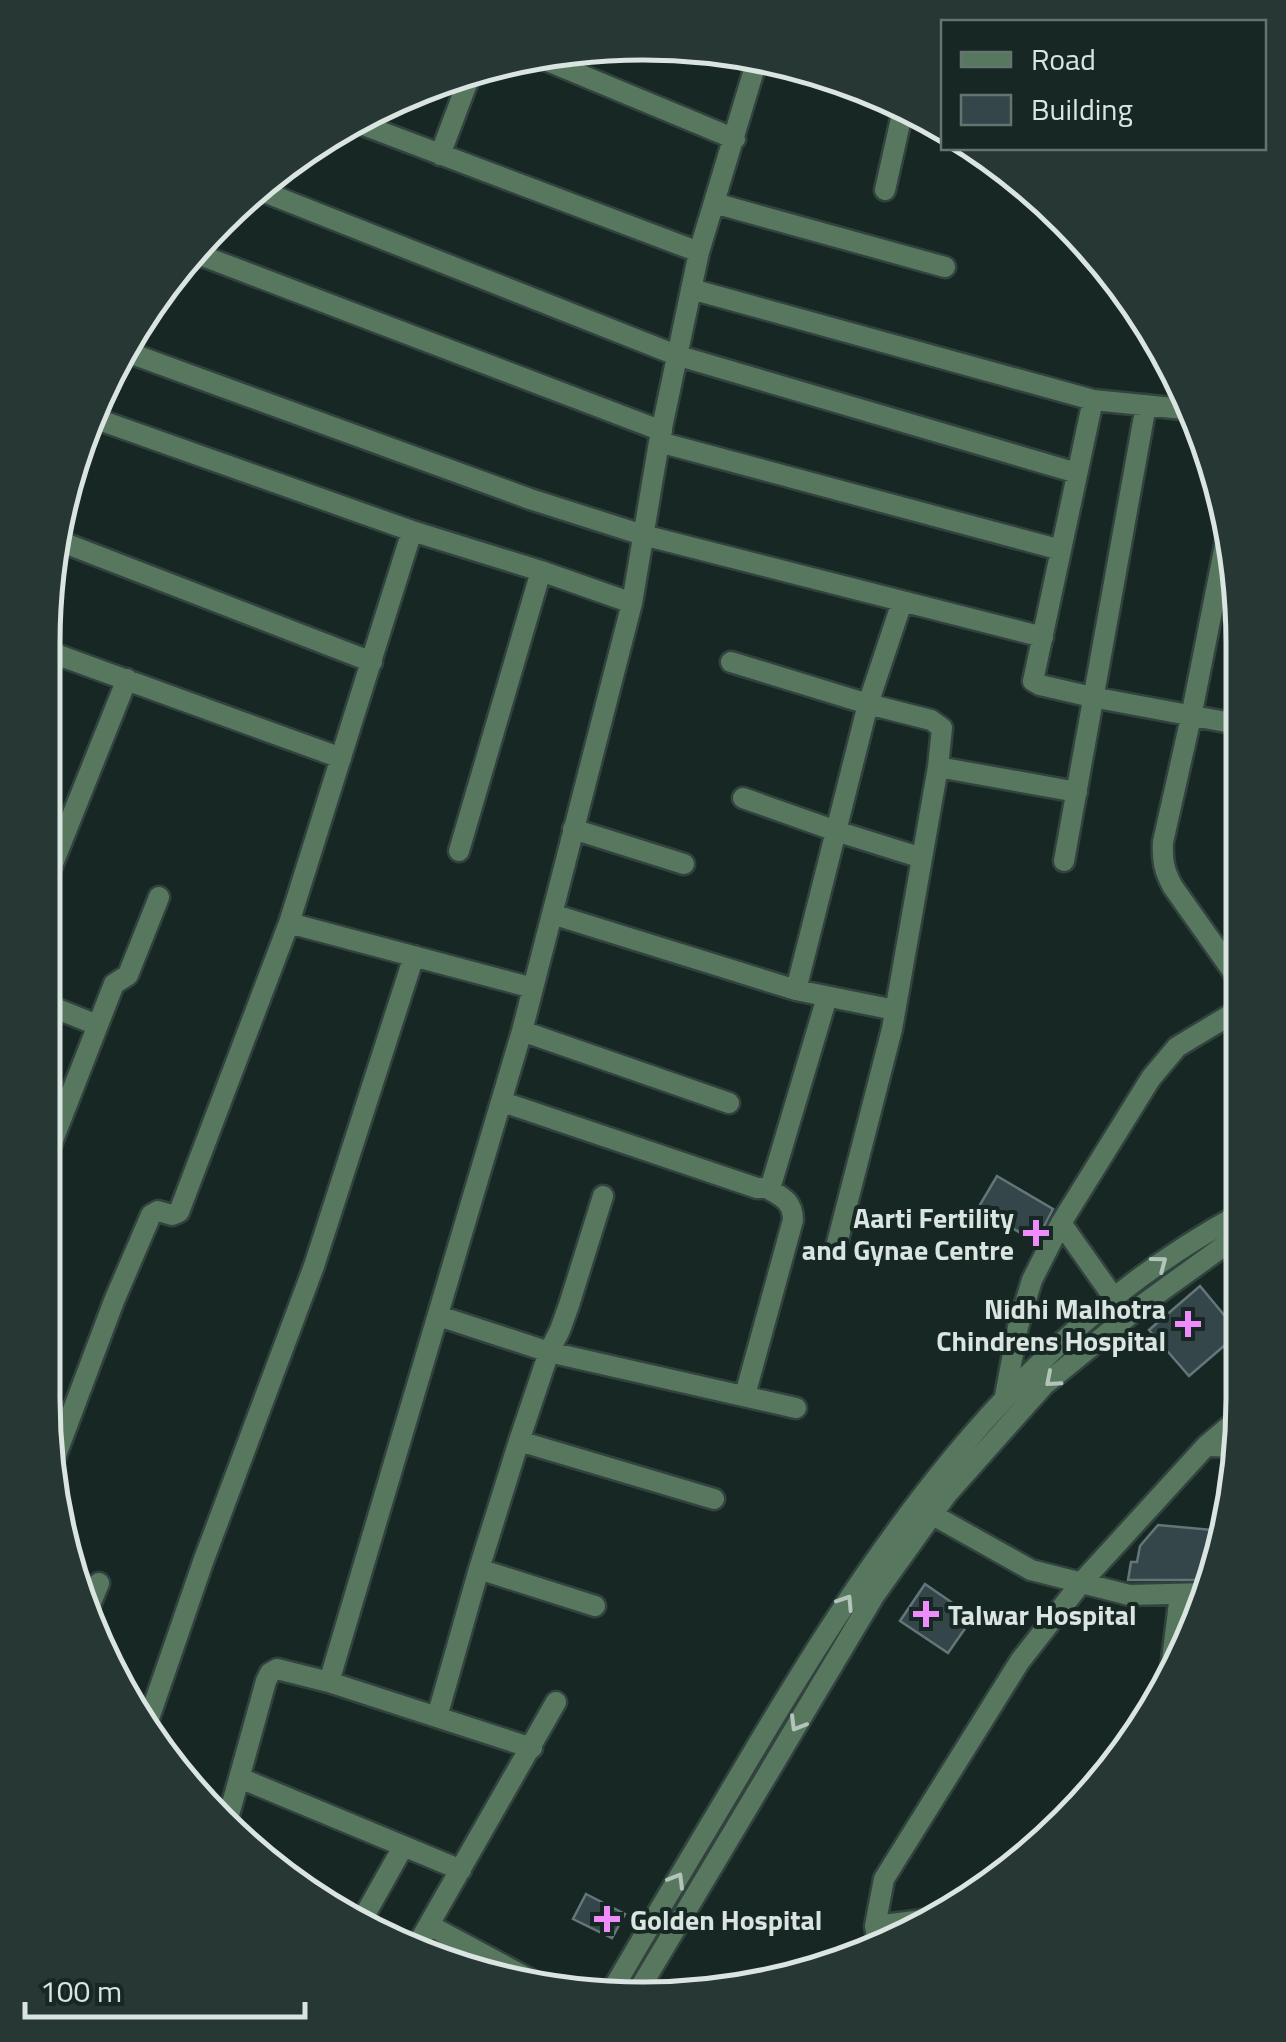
<svg xmlns="http://www.w3.org/2000/svg" width="1286" height="2042" font-family="'Titillium Web',sans-serif">
	<rect width="100%" height="100%" fill="#172824"/>
	<path fill="#344649" stroke="#637679" stroke-width="2.5" d="M 997,1176 L 1053,1209 L 1036,1242 L 978,1208 Z
		M 1200,1286 L 1239,1333 L 1189,1376 L 1149,1330 Z
		M 1158,1525 L 1224,1531 L 1211,1580 L 1128,1580 L 1131,1562 L 1137,1562 L 1140,1546 Z
		M 925,1584 L 973,1617 L 948,1653 L 900,1621 Z
		M 586,1894 L 625,1914 L 612,1938 L 573,1919 Z"/>
	<g fill="none" stroke-linecap="round" stroke-linejoin="round">
		<g stroke="#32423f" stroke-width="25">
			<path id="minor" d="M 538,57 L 735,139
				M 350,120 L 699,252
				M 440,155 L 468,81
				M 885,190 L 902,114
				M 264,192 L 676,355 L 1077,473
				M 714,203 L 945,267
				M 195,253 L 662,431
				M 691,289 L 1093,400 L 1193,410
				M 124,351 L 530,499 L 643,535 L 1043,637
				M 1093,400 L 1033,681 L 1040,685 L 1092,697 L 1242,725
				M 88,416 L 412,531 L 541,571 L 632,603
				M 659,442 L 1061,550
				M 1228,530 L 1191,717 L 1163,842 C 1162,860 1164,871 1173,887 L 1241,983
				M 54,539 L 372,662
				M 47,651 L 341,758
				M 731,662 L 868,704 L 931,720 L 942,728 L 938,767 L 892,1029 L 835,1251
				M 938,767 L 1077,792
				M 743,798 L 836,831 L 922,858
				M 573,829 L 684,864
				M 459,851 L 541,571
				M 1064,861 L 1146,405
				M 46,881 L 127,679
				M 552,914 L 796,990 L 895,1010
				M 289,923 L 533,988
				M 796,990 L 868,704 L 902,602
				M 45,1004 L 97,1025
				M 522,1031 L 729,1103
				M 503,1102 L 757,1188 L 767,1188 L 772,1182 L 827,997
				M 44,1163 L 114,984 L 128,975 L 159,897
				M 1061,1223 L 1114,1298
				M 439,1316 L 549,1352 L 796,1408
				M 745,1395 L 793,1220 C 793,1201 782,1197 767,1188
				M 1005,1396 L 1018,1327 L 1032,1280 L 1061,1223 L 1151,1078 L 1177,1047 L 1240,1009
				M 519,1441 L 714,1499
				M 1206,1446 L 1239,1447
				M 53,1463 L 114,1301 L 151,1215 L 158,1211 L 172,1215 L 179,1212 L 289,923 L 412,531
				M 933,1515 L 1031,1570 L 1129,1595 L 1207,1593
				M 479,1569 L 595,1606
				M 86,1615 L 99,1583
				M 1170,1677 L 1180,1594
				M 329,1682 L 522,1031 L 632,603 L 659,442 L 699,252 L 757,60
				M 437,1717 L 479,1569 L 519,1441 L 549,1352 L 560,1330 L 569,1305 L 603,1196
				M 144,1733 L 203,1562 L 314,1266 L 414,956
				M 240,1778 L 461,1870
				M 227,1822 L 266,1681 L 270,1673 L 277,1669 L 329,1682 L 532,1748
				M 362,1920 L 403,1847
				M 429,1925 L 533,1981
				M 875,1926 L 931,1919
				M 878,1943 L 875,1926 L 884,1879 L 1020,1661 L 1081,1583 L 1206,1446 L 1239,1418
				M 415,1949 L 556,1702
				M 610,1994 C 654,1918 700,1842 745,1766 C 873,1550 1013,1336 1240,1214
				M 634,1998 L 874,1596 L 947,1494 L 1044,1385 L 1142,1305 L 1239,1235"/>
		</g>
		<use href="#minor" stroke="#57785f" stroke-width="20"/>
	</g>
	<defs><path id="oneway-chevron" d="M-2-3.5L2.5 0L-2 3.5" fill="none" stroke-width="1.6" stroke-linecap="round" stroke-linejoin="round" transform="scale(2.5)"/></defs>
	<g stroke="#b3c4bb">
		<use href="#oneway-chevron" transform="translate(1160 1263) rotate(-37)"/>
		<use href="#oneway-chevron" transform="translate(1052 1380) rotate(139)"/>
		<use href="#oneway-chevron" transform="translate(846 1602) rotate(-57)"/>
		<use href="#oneway-chevron" transform="translate(797 1724) rotate(121)"/>
		<use href="#oneway-chevron" transform="translate(677 1880) rotate(-59)"/>
	</g>
	<g fill="#ed8cfa" stroke="#172824" stroke-width="4">
		<path d="M1031 1218h10v10h10v10h-10v10h-10v-10h-10v-10h10z"/>
		<path d="M1183 1309h10v10h10v10h-10v10h-10v-10h-10v-10h10z"/>
		<path d="M921 1599h10v10h10v10h-10v10h-10v-10h-10v-10h10z"/>
		<path d="M602 1904h10v10h10v10h-10v10h-10v-10h-10v-10h10z"/>
	</g>
	<g text-anchor="middle" dominant-baseline="central" stroke-width="8" stroke-linejoin="round" paint-order="stroke">
		<g font-size="28" font-weight="bold" fill="#dae5e2" stroke="#172824" text-anchor="end">
			<text x="1014" y="1217">Aarti Fertility<tspan x="1014" dy="32">and Gynae Centre</tspan></text>
			<text x="1166" y="1308">Nidhi Malhotra<tspan x="1166" dy="32">Chindrens Hospital</tspan></text>
			<text x="948" y="1614" text-anchor="start">Talwar Hospital</text>
			<text x="630" y="1919" text-anchor="start">Golden Hospital</text>
		</g>
	</g>
	<path d="M0 0H1286V2042H0ZM643 60H643A583 583 0 0 1 1226 643V1399A583 583 0 0 1 643 1982H643A583 583 0 0 1 60 1399V643A583 583 0 0 1 643 60Z" fill="#273733" fill-rule="evenodd"/>
	<path fill="none" stroke="#dae5e2" stroke-width="5" d="M643 60H643A583 583 0 0 1 1226 643V1399A583 583 0 0 1 643 1982H643A583 583 0 0 1 60 1399V643A583 583 0 0 1 643 60Z"/>
	<rect x="941" y="20" width="325" height="130" fill="#172824" stroke="#657470" stroke-width="2.5"/>
	<rect x="961" y="52" width="50" height="15" fill="#57785f" stroke="#657470" stroke-width="2.5"/>
	<text x="1031" y="70" font-size="30" fill="#dae5e2">Road</text>
	<rect x="961" y="95" width="50" height="30" fill="#344649" stroke="#657470" stroke-width="2.5"/>
	<text x="1031" y="120" font-size="30" fill="#dae5e2">Building</text>
	<path d="M25 2002v15h280v-15" fill="none" stroke="#dae5e2" stroke-width="5"/>
	<text x="40" y="2002" font-size="30" fill="#dae5e2" stroke="#172824" stroke-width="8" paint-order="stroke">100 m</text>
</svg>
